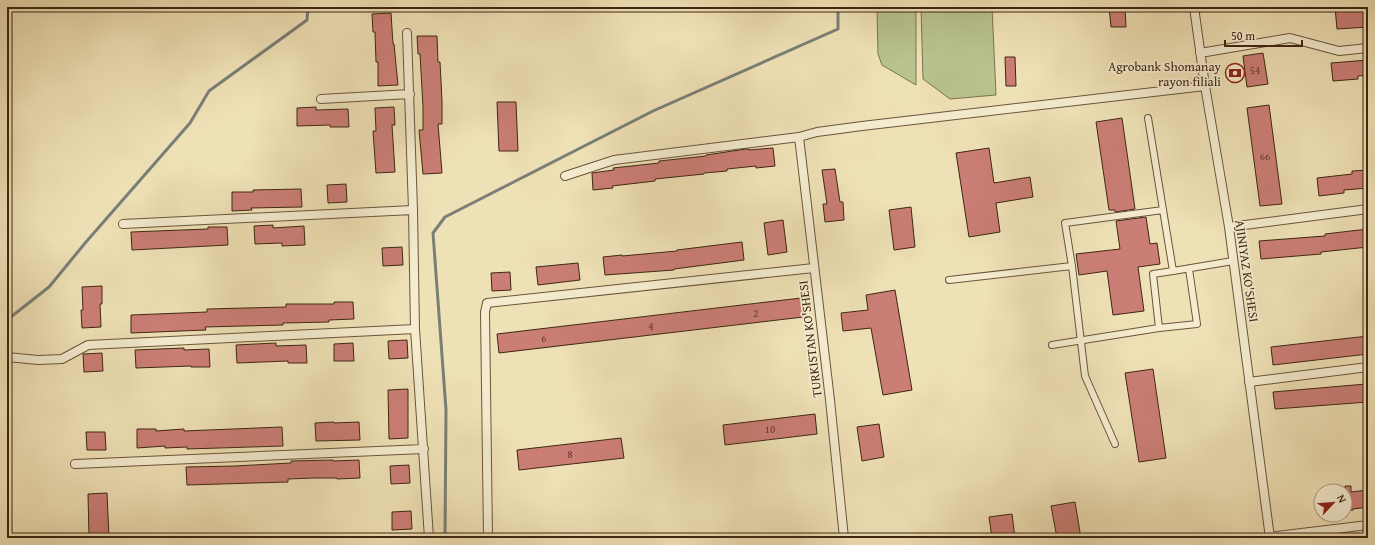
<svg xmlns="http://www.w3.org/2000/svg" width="1375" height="545" font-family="'Gentium Book Plus',serif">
	<rect width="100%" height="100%" fill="#efe1b6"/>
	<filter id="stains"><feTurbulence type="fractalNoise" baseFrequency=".005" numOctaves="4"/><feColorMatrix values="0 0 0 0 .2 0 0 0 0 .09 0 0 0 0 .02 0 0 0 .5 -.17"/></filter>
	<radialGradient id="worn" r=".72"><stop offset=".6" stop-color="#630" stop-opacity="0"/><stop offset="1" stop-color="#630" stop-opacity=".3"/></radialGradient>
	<path fill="#b8c38e" stroke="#7b7450" d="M 877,7 L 916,7 L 916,85 L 882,65 L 878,54 Z
		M 921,7 L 992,7 L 996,95 L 950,99 L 923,79 Z"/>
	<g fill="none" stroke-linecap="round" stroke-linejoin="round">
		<path stroke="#797f77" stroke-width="3" d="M 7,320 L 49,287 L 86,242 L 190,123 L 209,91 L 307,20 L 308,7
			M 445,538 L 446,410 L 433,233 L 445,217 L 653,111 L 838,29 L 838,7"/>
	</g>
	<path fill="#cb7e76" stroke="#3e2612" d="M 1109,7 L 1125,7 L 1126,27 L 1111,27 Z
		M 1335,7 L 1368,7 L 1368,27 L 1337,29 Z
		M 391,13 L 393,44 L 394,44 L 398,85 L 378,86 L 378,62 L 376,62 L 375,32 L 373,32 L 372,14 Z
		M 417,36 L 437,36 L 438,62 L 440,62 L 442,101 L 442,124 L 438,124 L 442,173 L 423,174 L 419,130 L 423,130 L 423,107 L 420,54 L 418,54 Z
		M 1263,53 L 1268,84 L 1247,87 L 1243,56 Z
		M 1005,57 L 1015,57 L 1016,86 L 1006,86 Z
		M 1368,60 L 1368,75 L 1358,76 L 1358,79 L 1333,81 L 1331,63 Z
		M 497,102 L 516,102 L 518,151 L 499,151 Z
		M 1269,105 L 1282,204 L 1260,206 L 1247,108 Z
		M 316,107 L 316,110 L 348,109 L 349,127 L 330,127 L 330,125 L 297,126 L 297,108 Z
		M 394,107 L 395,125 L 392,125 L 395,172 L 376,173 L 373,131 L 376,131 L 375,108 Z
		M 1122,118 L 1135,209 L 1115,212 L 1115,210 L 1109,210 L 1096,122 Z
		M 773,148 L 775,166 L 756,168 L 756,166 L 727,169 L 727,171 L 704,173 L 704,174 L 655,179 L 655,181 L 612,186 L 613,188 L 593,190 L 592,173 L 614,170 L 613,168 L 659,163 L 659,161 L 706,156 L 706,155 L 746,149 L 749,149 L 749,150 Z
		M 989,148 L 994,183 L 1030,177 L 1033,197 L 996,203 L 1000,232 L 969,237 L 956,153 Z
		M 835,169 L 840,202 L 843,202 L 844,220 L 825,222 L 823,204 L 827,204 L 822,170 Z
		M 1368,170 L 1368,188 L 1344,190 L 1344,193 L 1319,196 L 1317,178 L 1352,174 L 1352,171 Z
		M 346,184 L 347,202 L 328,203 L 327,185 Z
		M 301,189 L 302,207 L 251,208 L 252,210 L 232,211 L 232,192 L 253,192 L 253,190 Z
		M 911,207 L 915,247 L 894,250 L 889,210 Z
		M 1146,217 L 1150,244 L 1157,243 L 1160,264 L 1138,267 L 1144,311 L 1113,315 L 1107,271 L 1079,275 L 1076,254 L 1120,249 L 1116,221 Z
		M 783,220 L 787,252 L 768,255 L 764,223 Z
		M 273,225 L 273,228 L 304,226 L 305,245 L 282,246 L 282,243 L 255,244 L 254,226 Z
		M 208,227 L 227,227 L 228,245 L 132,250 L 131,232 L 208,229 Z
		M 1368,229 L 1368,247 L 1321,252 L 1321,254 L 1261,259 L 1259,241 L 1325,236 L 1325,234 Z
		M 742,242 L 744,260 L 674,269 L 674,270 L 605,275 L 603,257 L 622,255 L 622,256 L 677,251 L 677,250 Z
		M 402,247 L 403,265 L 383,266 L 382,248 Z
		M 578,263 L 580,280 L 538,285 L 536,267 Z
		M 510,272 L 511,290 L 492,291 L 491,273 Z
		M 102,286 L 102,304 L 100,304 L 101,327 L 82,328 L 81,310 L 83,310 L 82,287 Z
		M 895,290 L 912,390 L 883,395 L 871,328 L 843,331 L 841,313 L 868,310 L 866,295 Z
		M 801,298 L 803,317 L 499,353 L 497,334 Z
		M 334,302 L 353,302 L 354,319 L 329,320 L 329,322 L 283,323 L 283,325 L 205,327 L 206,330 L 131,333 L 131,315 L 207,312 L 207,309 L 286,307 L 286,304 L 334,304 Z
		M 1368,336 L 1368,354 L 1273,365 L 1271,347 Z
		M 407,340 L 408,358 L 389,359 L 388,341 Z
		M 276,343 L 276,346 L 306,345 L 307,363 L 288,363 L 288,361 L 237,363 L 236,345 Z
		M 353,343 L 354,361 L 334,361 L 334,344 Z
		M 184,348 L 184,350 L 209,349 L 210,367 L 191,367 L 191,366 L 136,368 L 135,350 Z
		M 102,353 L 103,371 L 84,372 L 83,354 Z
		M 1153,369 L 1166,458 L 1139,462 L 1125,373 Z
		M 1366,384 L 1368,402 L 1275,409 L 1273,392 Z
		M 408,389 L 408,438 L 389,439 L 388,390 Z
		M 815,414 L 817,434 L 725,445 L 723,425 Z
		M 334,422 L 334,423 L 359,422 L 360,440 L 316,441 L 315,423 Z
		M 879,424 L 884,457 L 862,461 L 857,427 Z
		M 282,427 L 283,446 L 187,449 L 187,447 L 165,448 L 165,446 L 137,448 L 137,429 L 156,429 L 156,431 L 184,429 L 184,431 Z
		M 86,432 L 105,432 L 106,450 L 87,450 Z
		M 621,438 L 624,458 L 519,470 L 517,450 Z
		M 333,460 L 333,461 L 359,460 L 360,478 L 337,479 L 337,478 L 314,478 L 288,479 L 288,482 L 187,485 L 186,467 L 235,466 L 291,463 L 291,461 Z
		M 409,465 L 410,483 L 391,484 L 390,466 Z
		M 1345,486 L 1351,486 L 1351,492 L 1368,490 L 1368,507 L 1353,509 L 1353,510 L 1345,511 Z
		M 107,493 L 109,537 L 89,537 L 88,494 Z
		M 1075,502 L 1081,538 L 1057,538 L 1051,506 Z
		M 411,511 L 412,529 L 392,530 L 392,512 Z
		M 1012,514 L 1015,538 L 992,538 L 989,517 Z"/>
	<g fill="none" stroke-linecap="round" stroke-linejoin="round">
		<g stroke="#6a553b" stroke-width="8">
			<path id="pedestrian" d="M 1148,118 L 1173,271 L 1153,274 L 1159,328
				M 1173,271 L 1233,261
				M 949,280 L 1072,266
				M 1052,345 L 1159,328 L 1197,324 L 1189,269
				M 1115,444 L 1085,376 L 1072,266 L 1065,223 L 1163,210"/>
		</g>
		<g stroke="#6a553b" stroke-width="10">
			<path id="minor" d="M 1194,7 L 1205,86 L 1229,227 L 1270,538
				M 407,33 L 413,210 L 415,329 L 429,538
				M 1200,53 L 1290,38 L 1339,51 L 1368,48
				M 321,99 L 410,94
				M 799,137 L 830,400 L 844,538
				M 565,176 L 614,160 L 799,137 L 817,132 L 862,126 L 1205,86
				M 123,224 L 413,210
				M 1229,227 L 1368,209
				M 7,357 L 38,360 L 62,359 L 88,345 L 415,329
				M 1249,382 L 1368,367
				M 75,464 L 424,449
				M 1269,537 L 1368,525
				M 488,538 L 485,312 L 487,303 L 814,268"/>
		</g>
		<use href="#pedestrian" stroke="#f5ecd0" stroke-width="6"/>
		<use href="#minor" stroke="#f5ecd0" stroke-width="8"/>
	</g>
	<defs>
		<g id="bank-ring" transform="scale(1)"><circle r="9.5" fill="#f5ecd0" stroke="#8f2418" stroke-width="1.5"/><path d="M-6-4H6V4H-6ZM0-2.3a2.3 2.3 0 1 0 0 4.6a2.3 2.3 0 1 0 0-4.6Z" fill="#8f2418"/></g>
	</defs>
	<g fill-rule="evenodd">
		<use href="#bank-ring" x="1235" y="73"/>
	</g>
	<g text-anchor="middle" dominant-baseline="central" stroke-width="3.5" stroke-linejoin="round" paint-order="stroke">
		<g font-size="11" fill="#613c2b">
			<text x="1255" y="70">54</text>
			<text x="1265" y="156">66</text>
			<text x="756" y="313">2</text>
			<text x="651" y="326">4</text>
			<text x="544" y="338">6</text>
			<text x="770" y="429">10</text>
			<text x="570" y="454">8</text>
		</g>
		<g font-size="13" fill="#3e2612" stroke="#f5ecd0" text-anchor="end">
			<text x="1221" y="66">Agrobank Shomanay<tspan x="1221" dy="15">rayon filiali</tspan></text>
		</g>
		<g font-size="13" fill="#3e2612" stroke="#f5ecd0">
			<text transform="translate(1247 271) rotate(82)">AJINIYAZ KO'SHESI</text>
			<text transform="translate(810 339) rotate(-97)">TURKISTAN KO'SHESI</text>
		</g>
	</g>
	<rect width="1375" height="545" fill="none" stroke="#efe1b6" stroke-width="24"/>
	<rect x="8" y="8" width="1359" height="529" fill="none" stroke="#3e2612" stroke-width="2"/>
	<rect x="12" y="12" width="1351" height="521" fill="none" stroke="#3e2612"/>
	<g transform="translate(1333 503) rotate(64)"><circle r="19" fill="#f5ecd0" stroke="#ac9d84"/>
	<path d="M0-3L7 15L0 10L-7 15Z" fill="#8f2418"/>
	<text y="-6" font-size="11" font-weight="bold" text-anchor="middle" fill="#3e2612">N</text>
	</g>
	<path d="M1225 40v6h77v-6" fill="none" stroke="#3e2612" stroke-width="2"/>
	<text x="1231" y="40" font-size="12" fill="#3e2612" stroke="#f5ecd0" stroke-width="3" paint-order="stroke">50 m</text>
	<rect width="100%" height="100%" filter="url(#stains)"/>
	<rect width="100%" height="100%" fill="url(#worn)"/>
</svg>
